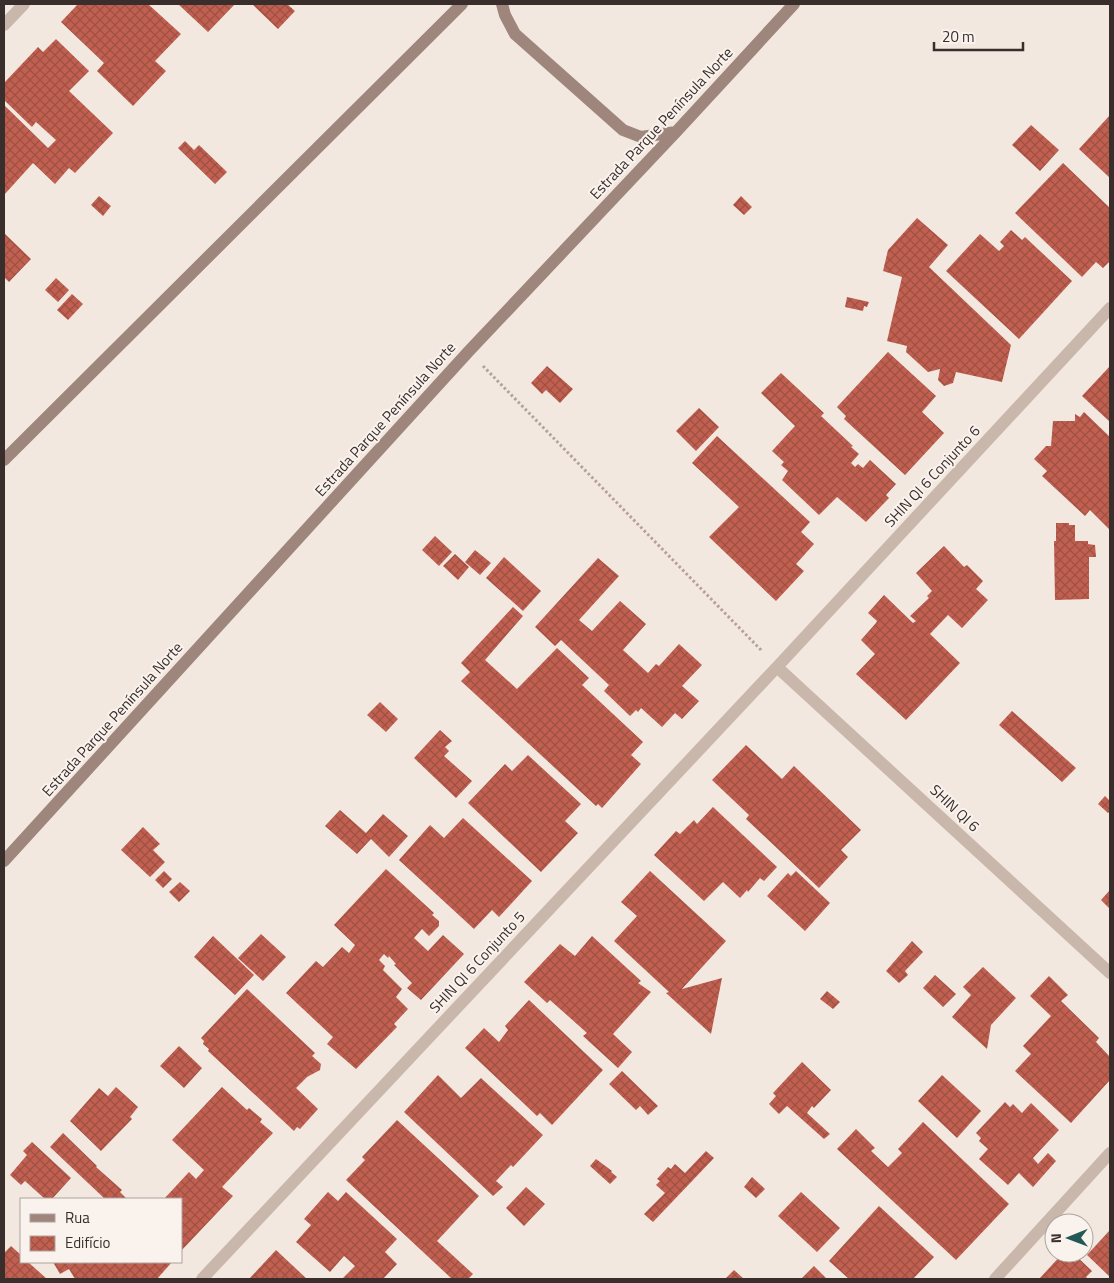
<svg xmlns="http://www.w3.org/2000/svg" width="1114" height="1283" font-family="'Titillium Web',sans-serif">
	<defs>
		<pattern id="building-cross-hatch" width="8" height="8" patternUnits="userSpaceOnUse" patternTransform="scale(1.25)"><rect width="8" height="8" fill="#c16050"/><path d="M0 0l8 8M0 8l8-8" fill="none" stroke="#9e5043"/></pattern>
	</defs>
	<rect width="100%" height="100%" fill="#f2e8e0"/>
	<path fill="url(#building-cross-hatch)" d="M 78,4 L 148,4 L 181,34 L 155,61 L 166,71 L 133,106 L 97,71 L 104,63 L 61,22 Z
		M 178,4 L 235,4 L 208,32 Z
		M 252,4 L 287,4 L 295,11 L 278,29 Z
		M 56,39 L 89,71 L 69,91 L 113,133 L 75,173 L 69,168 L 55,184 L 33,163 L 4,195 L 4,105 L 48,148 L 56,140 L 36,122 L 32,127 L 4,100 L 4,83 L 38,47 L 43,52 Z
		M 1110,115 L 1110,178 L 1079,149 Z
		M 1031,125 L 1059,150 L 1040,171 L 1012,145 Z
		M 185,141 L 194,150 L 199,145 L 227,172 L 215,184 L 178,148 Z
		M 1063,163 L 1110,208 L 1110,261 L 1103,268 L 1096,262 L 1082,277 L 1015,213 Z
		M 99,196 L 111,206 L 103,216 L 91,205 Z
		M 741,196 L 752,207 L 744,215 L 733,205 Z
		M 917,218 L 948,245 L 929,267 L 1011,345 L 1002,382 L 956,372 L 953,383 L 944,386 L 938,380 L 940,369 L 928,372 L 906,352 L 907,346 L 887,341 L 902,277 L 883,271 L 888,250 Z
		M 1011,230 L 1022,240 L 1025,237 L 1072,281 L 1019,339 L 946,271 L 980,234 L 999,251 L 1004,246 L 1000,242 Z
		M 4,233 L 31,259 L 9,282 L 4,277 Z
		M 56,278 L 69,290 L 58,302 L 45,290 Z
		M 72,294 L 83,304 L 68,320 L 57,310 Z
		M 847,297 L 869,302 L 867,307 L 864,306 L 863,311 L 845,307 Z
		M 888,352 L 936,396 L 922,412 L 944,433 L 905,475 L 844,419 L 846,416 L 837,407 Z
		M 547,366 L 573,389 L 560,403 L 546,390 L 542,394 L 531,383 Z
		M 1110,366 L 1110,422 L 1082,396 Z
		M 781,373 L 824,413 L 821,416 L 853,446 L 851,447 L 859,454 L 851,463 L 855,467 L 858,464 L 863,468 L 870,460 L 896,484 L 886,495 L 889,498 L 866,522 L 837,497 L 819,515 L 782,480 L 788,471 L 781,465 L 784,462 L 772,451 L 795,426 L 761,393 Z
		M 699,408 L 719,427 L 696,451 L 676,431 Z
		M 1084,412 L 1110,437 L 1110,530 L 1090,510 L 1085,516 L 1042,476 L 1047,471 L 1034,459 L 1046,446 L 1051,446 L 1053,421 L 1075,421 L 1075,414 L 1080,417 Z
		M 717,436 L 810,522 L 801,532 L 814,544 L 796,564 L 804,571 L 776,601 L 709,537 L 739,507 L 692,463 Z
		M 1056,523 L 1069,523 L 1069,525 L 1075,525 L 1075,541 L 1088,541 L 1088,544 L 1095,545 L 1096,557 L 1089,557 L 1089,599 L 1055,600 L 1054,541 L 1056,541 Z
		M 435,536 L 452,552 L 439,566 L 422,550 Z
		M 944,546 L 964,567 L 967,565 L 983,581 L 976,589 L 988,600 L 962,628 L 948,615 L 930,634 L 960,663 L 906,720 L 856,674 L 875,654 L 861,640 L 876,623 L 877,621 L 868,613 L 884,595 L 913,623 L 916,621 L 910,616 L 929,598 L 927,596 L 932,591 L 916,573 Z
		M 475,550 L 491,563 L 480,575 L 465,562 Z
		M 455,554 L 469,567 L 458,580 L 443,566 Z
		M 504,557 L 541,591 L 523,611 L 486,578 Z
		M 598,558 L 619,576 L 579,620 L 592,631 L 620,601 L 646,624 L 623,650 L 648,673 L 656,664 L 659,666 L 679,644 L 702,665 L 682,686 L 699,701 L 682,719 L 675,713 L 662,727 L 641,708 L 638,712 L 636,710 L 630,716 L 604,691 L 609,685 L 561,640 L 555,646 L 535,627 Z
		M 513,607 L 523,616 L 485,660 L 517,689 L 557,648 L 589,678 L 582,685 L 643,742 L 631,755 L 641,764 L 602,808 L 598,804 L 596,806 L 461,681 L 470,672 L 461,663 Z
		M 380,702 L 398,719 L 386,732 L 367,715 Z
		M 1012,711 L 1076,768 L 1062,782 L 999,725 Z
		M 440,730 L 452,741 L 445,747 L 449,751 L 444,756 L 472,781 L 456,798 L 414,758 Z
		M 746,745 L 782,779 L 794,766 L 861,830 L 841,850 L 848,857 L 819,888 L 746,819 L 749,815 L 712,780 Z
		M 528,755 L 581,804 L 565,821 L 578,833 L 541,872 L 468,803 L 505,764 L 512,771 Z
		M 1105,796 L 1110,801 L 1110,811 L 1108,813 L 1098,804 Z
		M 713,807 L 777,867 L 764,881 L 760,878 L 748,892 L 747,890 L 740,898 L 723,882 L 704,901 L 654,855 L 676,831 L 680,834 L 694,820 L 697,824 Z
		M 340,810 L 366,833 L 383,814 L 408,836 L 389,857 L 371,839 L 357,854 L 325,826 Z
		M 463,818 L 532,881 L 499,917 L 492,910 L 474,929 L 399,860 L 430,825 L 444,838 Z
		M 143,827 L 160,844 L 153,850 L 165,862 L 150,877 L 121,850 Z
		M 386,869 L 434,913 L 432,915 L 439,921 L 439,926 L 429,936 L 422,929 L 414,938 L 428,951 L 443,935 L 464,954 L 421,1000 L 407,988 L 412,983 L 394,965 L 396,964 L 389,956 L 388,958 L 384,954 L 379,960 L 385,966 L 383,970 L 402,989 L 396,997 L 408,1009 L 394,1024 L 397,1027 L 356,1069 L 327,1044 L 333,1037 L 286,993 L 316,961 L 323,967 L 342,947 L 349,953 L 355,945 L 334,925 Z
		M 164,871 L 172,879 L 163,888 L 155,880 Z
		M 650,871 L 726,941 L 682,989 L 722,978 L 711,1034 L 666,993 L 669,992 L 614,941 L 637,916 L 621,902 Z
		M 796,871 L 830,903 L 805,931 L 767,896 L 788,873 L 791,876 Z
		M 180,882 L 190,891 L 179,902 L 169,892 Z
		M 1110,890 L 1110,909 L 1101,900 Z
		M 261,934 L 286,957 L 263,981 L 238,958 Z
		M 213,936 L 254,975 L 235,995 L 194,957 Z
		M 592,936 L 641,981 L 638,983 L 651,992 L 613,1034 L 632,1052 L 618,1068 L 583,1036 L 587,1033 L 550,1000 L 547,1003 L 524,982 L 560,944 L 575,956 Z
		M 912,941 L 923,952 L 905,971 L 908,975 L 899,983 L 886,971 Z
		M 983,967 L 1016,998 L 991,1025 L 987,1049 L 952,1017 L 971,995 L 963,987 Z
		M 935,975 L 956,994 L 943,1007 L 923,988 Z
		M 1049,976 L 1068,995 L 1061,1001 L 1099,1038 L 1096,1042 L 1110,1057 L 1110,1080 L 1071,1123 L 1015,1071 L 1031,1054 L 1023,1046 L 1051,1016 L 1030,996 Z
		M 247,989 L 315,1053 L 312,1056 L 321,1064 L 320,1070 L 307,1077 L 296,1088 L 318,1109 L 300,1129 L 297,1127 L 294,1131 L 208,1051 L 209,1049 L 203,1044 L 204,1041 L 201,1038 Z
		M 827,991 L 840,1002 L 833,1009 L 820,999 Z
		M 529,1000 L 603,1070 L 552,1125 L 540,1113 L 537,1116 L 465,1048 L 484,1028 L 499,1042 L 508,1030 L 505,1026 Z
		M 179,1046 L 202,1068 L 184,1088 L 160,1066 Z
		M 802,1062 L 831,1090 L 814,1108 L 812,1106 L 807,1113 L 830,1134 L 824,1139 L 787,1106 L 779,1114 L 769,1104 L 776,1096 L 773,1093 Z
		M 622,1071 L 658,1106 L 648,1115 L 640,1106 L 636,1110 L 609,1084 Z
		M 438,1075 L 461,1098 L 481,1078 L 543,1135 L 513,1167 L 511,1165 L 496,1181 L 503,1187 L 493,1196 L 404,1112 Z
		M 942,1075 L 981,1111 L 957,1138 L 918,1101 Z
		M 116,1087 L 138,1107 L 130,1117 L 132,1119 L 101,1151 L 70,1121 L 99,1088 L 108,1096 Z
		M 222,1087 L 247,1110 L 249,1108 L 262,1119 L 260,1122 L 273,1133 L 222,1187 L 233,1196 L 181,1251 L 181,1199 L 164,1199 L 189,1172 L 196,1179 L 204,1170 L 172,1140 Z
		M 1005,1102 L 1010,1107 L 1013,1104 L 1022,1113 L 1031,1103 L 1059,1130 L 1033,1158 L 1038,1164 L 1048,1153 L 1056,1161 L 1033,1187 L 1019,1173 L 1008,1185 L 979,1159 L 988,1149 L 979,1141 L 981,1138 L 976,1133 Z
		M 397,1120 L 479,1196 L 437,1241 L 473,1274 L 468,1279 L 452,1279 L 346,1180 L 365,1160 L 362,1157 Z
		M 923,1122 L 1009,1204 L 956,1260 L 837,1149 L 856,1129 L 875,1148 L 871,1151 L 888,1167 L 902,1153 L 898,1149 Z
		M 63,1133 L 97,1166 L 96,1167 L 122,1190 L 120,1192 L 127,1199 L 105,1199 L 50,1147 Z
		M 32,1142 L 71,1178 L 52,1199 L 45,1199 L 25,1181 L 21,1185 L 10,1175 L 27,1155 L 23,1151 Z
		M 706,1151 L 714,1158 L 653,1222 L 644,1214 L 665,1193 L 656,1185 L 660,1181 L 657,1179 L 668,1167 L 671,1169 L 675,1164 L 685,1173 Z
		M 596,1159 L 612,1171 L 611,1172 L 617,1177 L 610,1184 L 590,1166 Z
		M 752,1177 L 765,1189 L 756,1198 L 744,1187 Z
		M 526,1187 L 545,1204 L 524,1226 L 506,1208 Z
		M 328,1192 L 338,1201 L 346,1192 L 397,1239 L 385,1252 L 397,1264 L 383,1279 L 342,1279 L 355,1266 L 344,1256 L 330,1272 L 296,1242 L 311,1225 L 304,1219 Z
		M 801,1192 L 840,1228 L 817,1252 L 778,1216 Z
		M 879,1206 L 934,1257 L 913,1279 L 849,1279 L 829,1261 Z
		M 1110,1230 L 1110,1277 L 1087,1255 Z
		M 11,1246 L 21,1255 L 21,1262 L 28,1262 L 47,1279 L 4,1279 L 4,1253 Z
		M 276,1250 L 307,1279 L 249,1279 Z
		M 1063,1253 L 1073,1253 L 1092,1271 L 1086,1277 L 1088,1279 L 1039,1279 Z
		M 53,1262 L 172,1262 L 157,1279 L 75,1279 L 69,1269 L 60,1274 Z
		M 814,1266 L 827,1279 L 801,1279 Z
		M 734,1270 L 744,1279 L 725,1279 Z"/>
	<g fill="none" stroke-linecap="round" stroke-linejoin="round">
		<path stroke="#b6a196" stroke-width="3" stroke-dasharray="2.5 2.5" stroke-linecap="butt" d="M 483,366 L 762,651"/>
		<path stroke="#cab7ac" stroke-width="12" d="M 4,25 L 24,4
			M 777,667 L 1110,973
			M 202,1279 L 777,667 L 1110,308
			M 995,1279 L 1110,1153"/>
		<path stroke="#9e867d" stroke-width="12" d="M 502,4 L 505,15 L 515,34 L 623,130 L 641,137 L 676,132
			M 4,460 L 462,4
			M 4,861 L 469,351 L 676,132 L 794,4"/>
	</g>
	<g text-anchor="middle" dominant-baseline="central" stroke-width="4" stroke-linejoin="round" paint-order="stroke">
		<g font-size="15" fill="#392e2b" stroke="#faf2ed">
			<text transform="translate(661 123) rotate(-47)">Estrada Parque Península Norte</text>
			<text transform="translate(385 419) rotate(-48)">Estrada Parque Península Norte</text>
			<text transform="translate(932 476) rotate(-47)">SHIN QI 6 Conjunto 6</text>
			<text transform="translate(112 719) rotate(-48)">Estrada Parque Península Norte</text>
			<text transform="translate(955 808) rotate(43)">SHIN QI 6</text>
			<text transform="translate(477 962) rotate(-47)">SHIN QI 6 Conjunto 5</text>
		</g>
	</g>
	<rect width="1114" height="1283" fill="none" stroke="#392e2b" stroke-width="10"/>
	<rect x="20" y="1198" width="162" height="65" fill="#faf2ed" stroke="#ada49f"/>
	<rect x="30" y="1214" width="25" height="8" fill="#9e867d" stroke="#ada49f"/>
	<text x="65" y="1223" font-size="15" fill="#392e2b">Rua</text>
	<rect x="30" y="1236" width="25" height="15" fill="url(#building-cross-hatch)" stroke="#ada49f"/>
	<text x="65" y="1248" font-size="15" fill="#392e2b">Edifício</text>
	<g transform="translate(1069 1238) rotate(269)"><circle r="24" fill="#faf2ed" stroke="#ada49f"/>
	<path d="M0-4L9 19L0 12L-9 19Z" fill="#225957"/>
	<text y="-8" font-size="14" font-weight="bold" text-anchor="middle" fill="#392e2b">N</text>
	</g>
	<path d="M934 42v8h89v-8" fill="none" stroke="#392e2b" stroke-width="2.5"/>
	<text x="942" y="42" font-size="15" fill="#392e2b" stroke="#faf2ed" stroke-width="4" paint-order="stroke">20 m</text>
</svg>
